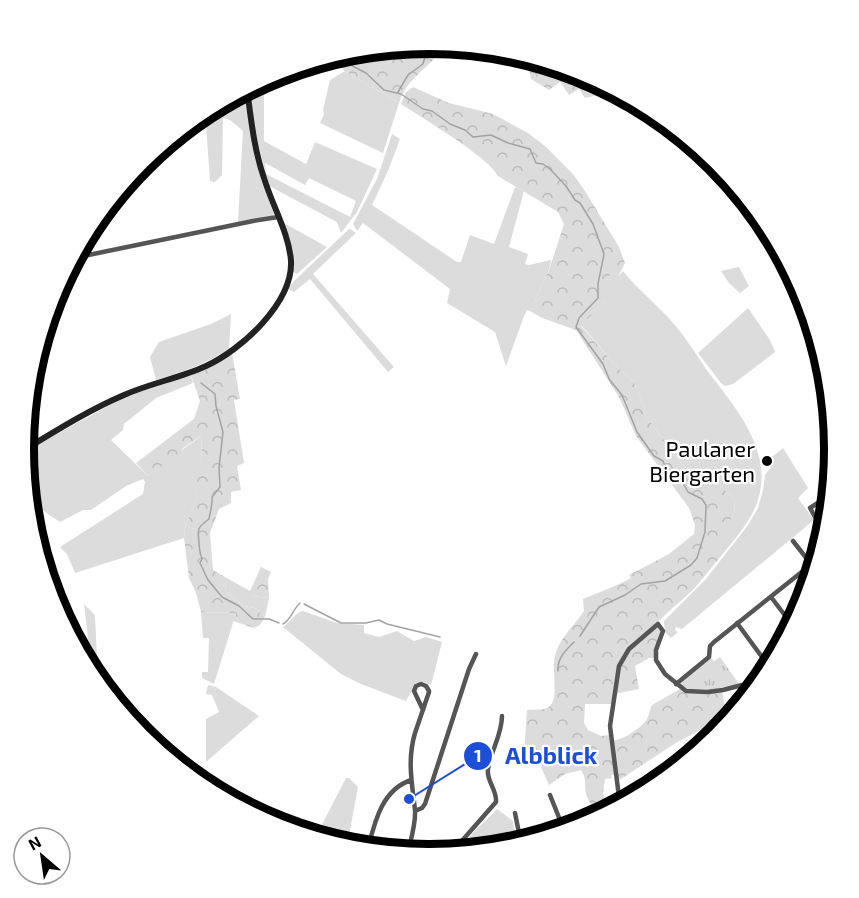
<svg xmlns="http://www.w3.org/2000/svg" width="859" height="898" font-family="'Exo 2',sans-serif">
	<defs>
		<pattern id="forest-crowns" width="20" height="18" patternUnits="userSpaceOnUse" patternTransform="scale(1.5)"><rect width="20" height="18" fill="#dcdcdc"/><path d="M2 6a3 3 0 1 1 6 0M12 15a3 3 0 1 1 6 0" fill="none" stroke="#bbb"/></pattern>
		<pattern id="park-tufts" width="24" height="20" patternUnits="userSpaceOnUse" patternTransform="scale(1.5)"><rect width="24" height="20" fill="#dcdcdc"/><path d="M3 7l-1-3M5 7V3M7 7l1-3M15 17l-1-3M17 17v-4M19 17l1-3" fill="none" stroke="#bbb"/></pattern>
	</defs>
	<rect width="100%" height="100%" fill="#fff"/>
	<path fill="#dcdcdc" fill-rule="evenodd" d="M 345,71 L 399,103 L 383,153 L 320,123 L 324,114 L 323,110 L 330,80 Z
		M 264,80 L 264,141 L 306,164 L 315,142 L 377,169 L 357,212 L 341,233 L 337,222 L 269,186 L 254,126 L 250,88 ZM 265,163 L 305,185 L 309,178 L 356,201 L 350,217 L 266,174 Z
		M 245,90 L 262,182 L 274,214 L 272,217 L 238,222 L 243,131 L 230,120 L 223,118 L 222,175 L 215,182 L 210,181 L 205,111 Z
		M 392,134 L 400,139 L 388,171 L 372,205 L 457,262 L 461,262 L 470,235 L 494,244 L 515,187 L 524,191 L 509,247 L 528,254 L 525,264 L 529,265 L 551,260 L 549,270 L 530,311 L 527,310 L 524,316 L 506,366 L 495,332 L 447,303 L 450,289 L 363,223 L 357,231 L 353,224 L 377,179 Z
		M 284,223 L 327,247 L 297,274 L 293,272 L 293,260 Z
		M 348,230 L 350,229 L 356,233 L 313,274 L 394,367 L 388,372 L 310,279 L 294,292 L 288,289 L 293,282 Z
		M 739,267 L 749,286 L 740,293 L 729,283 L 721,271 Z
		M 613,271 L 618,277 L 623,271 C 638,290 658,305 674,324 C 686,338 696,354 706,369 C 733,405 772,447 759,496 C 754,517 739,534 726,550 L 716,544 L 734,513 L 735,500 L 715,480 L 688,471 L 646,417 L 644,406 L 634,382 L 616,366 L 581,325 L 605,300 L 605,281 Z
		M 748,308 L 770,340 L 775,352 L 733,384 L 725,386 L 721,383 L 698,353 Z
		M 231,314 L 229,349 C 206,364 182,372 156,380 L 150,357 L 159,342 L 211,324 Z
		M 191,375 L 193,383 L 156,398 L 124,424 L 123,430 L 111,440 L 148,476 L 202,435 L 201,466 L 192,486 L 198,495 L 185,528 L 184,538 L 75,573 L 67,554 L 60,547 L 143,494 L 145,482 L 143,479 L 126,486 L 91,510 L 83,510 L 60,522 L 29,501 L 24,452 L 119,400 L 138,391 Z
		M 783,448 L 808,488 L 798,498 L 814,520 L 682,629 L 676,627 L 675,630 L 678,632 L 671,638 L 665,632 L 664,621 L 706,579 L 748,525 L 758,508 L 763,490 L 765,475 L 771,467 L 768,460 Z
		M 225,577 L 250,591 L 252,596 L 269,598 L 265,617 L 255,608 L 244,606 L 226,592 Z
		M 84,604 L 95,615 L 98,681 L 92,673 Z
		M 303,611 L 337,623 L 364,625 L 364,633 L 379,637 L 397,631 L 414,641 L 426,637 L 442,642 L 431,685 L 423,682 L 416,683 L 406,701 L 361,684 L 341,674 L 283,627 C 291,622 295,612 303,611 Z
		M 201,612 L 236,613 L 214,684 L 202,678 L 202,672 L 208,672 L 209,638 L 203,638 Z
		M 208,685 L 216,687 L 259,716 L 206,762 L 206,719 L 219,712 L 212,695 L 206,694 Z
		M 725,707 L 735,713 L 720,731 L 715,722 L 717,711 Z
		M 346,778 L 349,778 L 358,787 L 347,846 L 316,836 Z
		M 497,809 L 513,821 L 517,844 L 465,851 C 464,835 488,821 497,809 Z"/>
	<path fill="url(#forest-crowns)" d="M 430,44 L 446,45 C 431,67 407,77 399,103 L 345,71 L 334,61 L 329,64 L 325,59 L 351,51 Z
		M 526,57 L 585,75 L 606,87 L 598,95 L 585,98 L 579,89 L 569,95 L 560,82 L 549,90 L 531,79 Z
		M 413,87 L 449,103 L 493,114 L 528,133 L 545,146 L 573,174 L 585,191 L 619,247 L 625,263 L 618,277 L 613,272 L 605,281 L 605,300 L 581,326 L 616,366 L 634,382 L 644,406 L 646,417 L 688,471 L 715,480 L 735,500 L 734,513 L 717,544 L 726,550 L 694,589 L 655,624 L 661,631 L 655,649 L 654,658 L 649,658 L 635,666 L 639,689 L 614,694 L 612,704 L 585,704 L 584,723 L 588,730 L 601,736 L 609,735 L 610,741 C 621,741 641,729 647,719 C 649,715 650,709 652,705 L 680,689 L 686,692 L 722,691 L 725,707 L 717,711 L 715,722 L 674,744 L 618,781 L 616,774 L 611,775 L 612,778 L 605,779 L 603,793 L 607,812 L 596,817 C 594,810 588,800 586,794 C 584,785 587,778 581,770 L 565,774 L 549,785 L 536,756 L 524,753 L 527,710 C 533,709 546,711 550,706 C 558,697 553,675 554,663 C 556,640 572,629 584,611 L 583,599 C 599,592 615,587 631,578 L 629,575 L 669,554 L 694,534 L 695,525 L 689,508 L 636,436 L 619,397 L 576,330 L 542,318 L 530,311 L 549,270 L 564,224 L 558,212 L 498,176 C 489,157 422,118 401,104 L 406,92 Z
		M 232,353 L 240,399 L 234,400 L 244,463 L 237,466 L 241,490 L 231,492 L 231,503 L 219,509 L 210,533 L 213,570 L 225,577 L 226,592 L 244,606 L 255,608 L 265,617 L 260,625 L 254,628 L 233,621 L 236,613 L 201,612 L 196,593 L 189,578 L 184,538 L 185,528 L 198,495 L 191,486 L 190,479 L 201,465 L 202,435 L 182,449 L 180,462 L 168,462 L 148,476 L 136,463 L 194,419 L 200,401 L 191,375 Z
		M 261,567 L 271,572 L 268,579 L 269,598 L 251,596 L 250,591 Z"/>
	<path fill="url(#park-tufts)" d="M 720,657 L 739,684 L 713,690 L 686,689 L 681,685 L 683,680 L 711,658 L 714,661 Z"/>
	<g fill="none" stroke-linecap="round" stroke-linejoin="round">
		<path stroke="#a3a3a3" stroke-width="1.5" d="M 339,55 L 343,61 L 366,73 L 384,90 L 401,94 L 423,109 L 432,111 L 450,124 L 465,130 L 473,137 L 491,135 L 508,143 L 530,149 L 536,163 L 543,164 L 550,169 L 566,186 L 575,200 L 580,203 L 593,224 L 604,254 L 598,284 L 598,298 L 579,318 L 576,327 L 603,364 L 609,379 L 622,395 L 637,432 L 654,456 L 663,461 L 665,467 L 683,483 L 688,492 L 702,499 L 706,505 L 705,532 L 697,558 L 691,565 L 665,581 L 641,584 L 625,595 L 599,607 L 580,636
			M 398,92 L 408,75 L 423,64 L 425,57 L 438,44
			M 201,383 L 215,394 L 216,406 L 223,432 L 219,468 L 220,487 L 212,497 C 213,505 210,511 209,519 C 196,529 198,528 199,544 C 200,550 199,552 202,559 L 200,563 L 208,580 L 222,597 L 239,606 L 253,619 L 269,619 L 279,623
			M 304,604 L 341,623 L 366,623 L 379,620 L 387,624 L 440,637
			M 283,624 C 291,620 293,609 300,603
			M 558,671 C 557,658 566,650 574,642"/>
		<path stroke="#555" stroke-width="4.5" d="M 74,258 L 253,221 L 278,217
			M 825,535 L 810,508 L 830,495
			M 793,541 L 811,564
			M 804,570 L 812,580
			M 771,597 L 793,626
			M 737,623 L 770,668
			M 676,684 L 709,657 L 710,646 L 714,642 L 818,559
			M 550,795 L 564,830
			M 620,805 L 610,726 L 619,666 L 629,649 L 658,624 L 663,631 L 656,650 L 656,660 L 665,674 L 686,691 L 707,692 L 723,690 L 746,684 L 766,675
			M 415,811 L 422,808 L 425,804 L 469,669 L 476,654
			M 515,813 L 521,843
			M 368,848 C 375,821 382,790 411,780
			M 408,852 C 411,839 416,823 415,810 C 412,783 407,760 415,733 L 429,692 L 429,691 L 426,686 L 421,684 L 416,686 L 414,691 L 423,710
			M 458,852 L 460,843 L 496,802 C 497,789 486,781 488,769 C 491,750 502,735 502,716"/>
		<path stroke="#222" stroke-width="6" d="M 24,450 C 57,430 89,410 124,395 C 151,383 180,378 206,366 C 241,350 293,303 291,261 C 289,233 272,205 264,178 C 254,149 251,119 247,89"/>
	</g>
	<circle fill="#000" stroke="#fff" stroke-width="2" cx="767" cy="461" r="6"/>
	<g text-anchor="middle" dominant-baseline="central" stroke-width="4.5" stroke-linejoin="round" paint-order="stroke">
		<g font-size="22" fill="#000" stroke="#fff" text-anchor="end">
			<text x="755" y="448">Paulaner<tspan x="755" dy="25">Biergarten</tspan></text>
		</g>
	</g>
	<path d="M0 0H859V898H0ZM34 449a395 395 0 1 1 790 0a395 395 0 1 1-790 0Z" fill="#fff" fill-rule="evenodd"/>
	<path fill="none" stroke="#000" stroke-width="8" d="M34 449a395 395 0 1 1 790 0a395 395 0 1 1-790 0Z"/>
	<path fill="none" stroke="#1d4ed8" stroke-width="2" d="M409 799L478 756"/>
	<g fill="#1d4ed8" stroke="#fff" stroke-width="2">
		<circle cx="409" cy="799" r="6"/>
		<circle cx="478" cy="756" r="15"/>
	</g>
	<g font-size="18" text-anchor="middle" font-weight="bold" fill="#fff">
		<text x="478" y="762">1</text>
	</g>
	<g font-size="24" text-anchor="middle" font-weight="bold" fill="#1d4ed8" stroke="#fff" stroke-width="4.5" stroke-linejoin="round" paint-order="stroke">
		<text x="551" y="764">Albblick</text>
	</g>
	<g transform="translate(42 856) rotate(331)"><circle r="28" fill="#ffffff" stroke="#999999" stroke-width="1.5"/>
	<path d="M0-4.5L10 22L0 15L-10 22Z" fill="#000000"/>
	<text y="-9" font-size="16" font-weight="bold" text-anchor="middle" fill="#000000">N</text>
	</g>
</svg>
